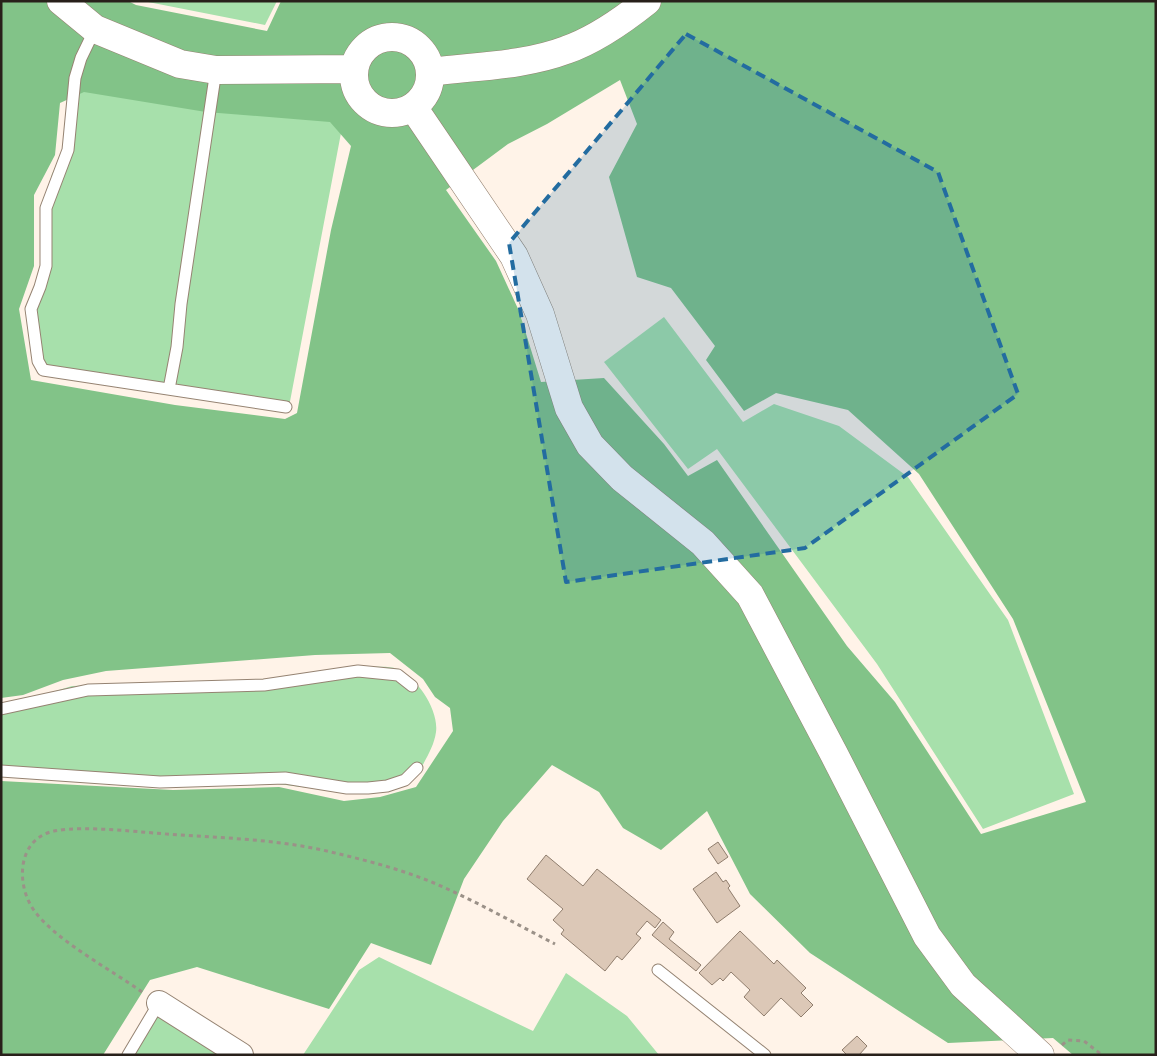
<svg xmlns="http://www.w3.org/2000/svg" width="1157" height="1056" font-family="'Libre Baskerville',serif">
	<rect width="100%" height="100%" fill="#fff3e8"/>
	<path fill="#a7e0ab" d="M 143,1 L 277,1 L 265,25 Z
		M 68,85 L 345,112 L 288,412 L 39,374 L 36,286 L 42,258 L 42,211 L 52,174 L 63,152 L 67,124 Z
		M 664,317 L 743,422 L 774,404 L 839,426 L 908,477 L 1008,620 L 1074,794 L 983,829 L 877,664 L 717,449 L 688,469 L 604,362 Z
		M 370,667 C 378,667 390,666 397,669 C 417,677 439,710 436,732 C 434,747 425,760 418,774 L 349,793 L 270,783 L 133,786 L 81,780 L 1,776 L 1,704 L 23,701 L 72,686 L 254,681 Z
		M 379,957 L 533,1031 L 566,973 L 627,1016 L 659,1055 L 303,1055 L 359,970 Z
		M 159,995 L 254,1055 L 122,1055 Z"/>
	<path fill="#82c388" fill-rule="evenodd" d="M 1,1 L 128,1 L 136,5 L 267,31 L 281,1 L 1156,1 L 1156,1055 L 1073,1055 L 1053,1038 L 948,1043 L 810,953 L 750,894 L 707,811 L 661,850 L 623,828 L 599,792 L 552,765 L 503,821 L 464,879 L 431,965 L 371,943 L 329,1009 L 197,967 L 150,980 L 103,1055 L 1,1055 L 1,781 L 173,790 L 279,787 L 344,801 L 380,797 L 416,787 L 453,731 L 450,708 L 435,697 L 423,679 L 390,653 L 315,655 L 106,671 L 63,680 L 23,695 L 1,698 ZM 620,80 L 637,124 L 609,177 L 637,277 L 671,288 L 715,346 L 706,360 L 744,411 L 776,393 L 848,410 L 919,474 L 1013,619 L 1086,802 L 981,834 L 895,702 L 847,646 L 717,460 L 688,476 L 664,444 L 604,378 L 541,382 L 519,311 L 496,261 L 446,190 L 508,144 L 547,124 ZM 84,92 L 206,112 L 330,122 L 351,146 L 331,230 L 297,413 L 285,419 L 175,405 L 31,380 L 19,309 L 34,266 L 34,195 L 55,155 L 60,103 Z"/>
	<path fill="#dcc8b7" stroke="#8f7d6d" d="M 718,842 L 728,857 L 718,864 L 708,849 Z
		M 546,855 L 583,886 L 597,869 L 661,920 L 655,928 L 647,921 L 636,934 L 641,938 L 622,960 L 617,956 L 605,971 L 561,934 L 564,930 L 553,920 L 563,909 L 527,879 Z
		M 716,872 L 723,882 L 726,880 L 730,886 L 728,888 L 740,906 L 717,923 L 693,889 Z
		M 663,922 L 674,932 L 669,939 L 701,965 L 696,971 L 652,935 Z
		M 740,931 L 774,964 L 777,960 L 806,988 L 801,993 L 813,1005 L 801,1017 L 781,998 L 764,1016 L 744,997 L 750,990 L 731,972 L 723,981 L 720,978 L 712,985 L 699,973 Z
		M 857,1036 L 867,1046 L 859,1055 L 847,1055 L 842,1050 Z"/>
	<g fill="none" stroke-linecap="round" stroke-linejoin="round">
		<g stroke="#958372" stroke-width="13">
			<path id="lane" d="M 95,29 L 81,58 L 75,78 L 68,150 L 46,208 L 46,266 L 40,287 L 31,309 L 38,361 L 43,370 L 286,407
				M 169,389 L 177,347 L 181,304 L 216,70
				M 1,709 L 88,690 L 264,685 L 358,671 L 398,675 L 412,686
				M 1,771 L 160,782 L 285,778 L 347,788 L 368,788 L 387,786 L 405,780 L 417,768
				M 658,970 L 765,1055
				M 128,1055 L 159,1003"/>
		</g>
		<g stroke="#958372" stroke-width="26">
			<path id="street" d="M 159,1003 L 241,1055"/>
		</g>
		<g stroke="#958372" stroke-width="29">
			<path id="secondary" d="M 61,1 L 95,29 L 180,64 L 216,70 L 354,69
				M354 75a38 38 0 1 1 76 0a38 38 0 1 1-76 0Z
				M 430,72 C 474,66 524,66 566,50 C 595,40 622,21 647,1
				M 413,107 L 514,256 L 540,314 L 569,408 L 590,445 L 622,478 L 703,543 L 750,595 L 834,754 L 927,936 L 963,985 L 1040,1055"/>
		</g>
		<path stroke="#9b9188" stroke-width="3" stroke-dasharray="4 4" stroke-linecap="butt" d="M 142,992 C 110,969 60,943 36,913 C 18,891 15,848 45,834 C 66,824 129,831 154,833 C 213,838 274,838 331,852 C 369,861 408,871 443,887 C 481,904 518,925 555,944
			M 1062,1045 L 1068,1040 L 1084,1041 L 1102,1055"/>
		<use href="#lane" stroke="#fff" stroke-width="11"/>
		<use href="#street" stroke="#fff" stroke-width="24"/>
		<use href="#secondary" stroke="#fff" stroke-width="28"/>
	</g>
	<path fill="#236ca0" fill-opacity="0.2" stroke="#236ca0" stroke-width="4" stroke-dasharray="10 6" stroke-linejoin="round" d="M 686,34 L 938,172 L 1018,394 L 805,548 L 566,582 L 509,243 Z"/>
	<rect width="1157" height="1056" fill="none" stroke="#28201a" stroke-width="5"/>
</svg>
